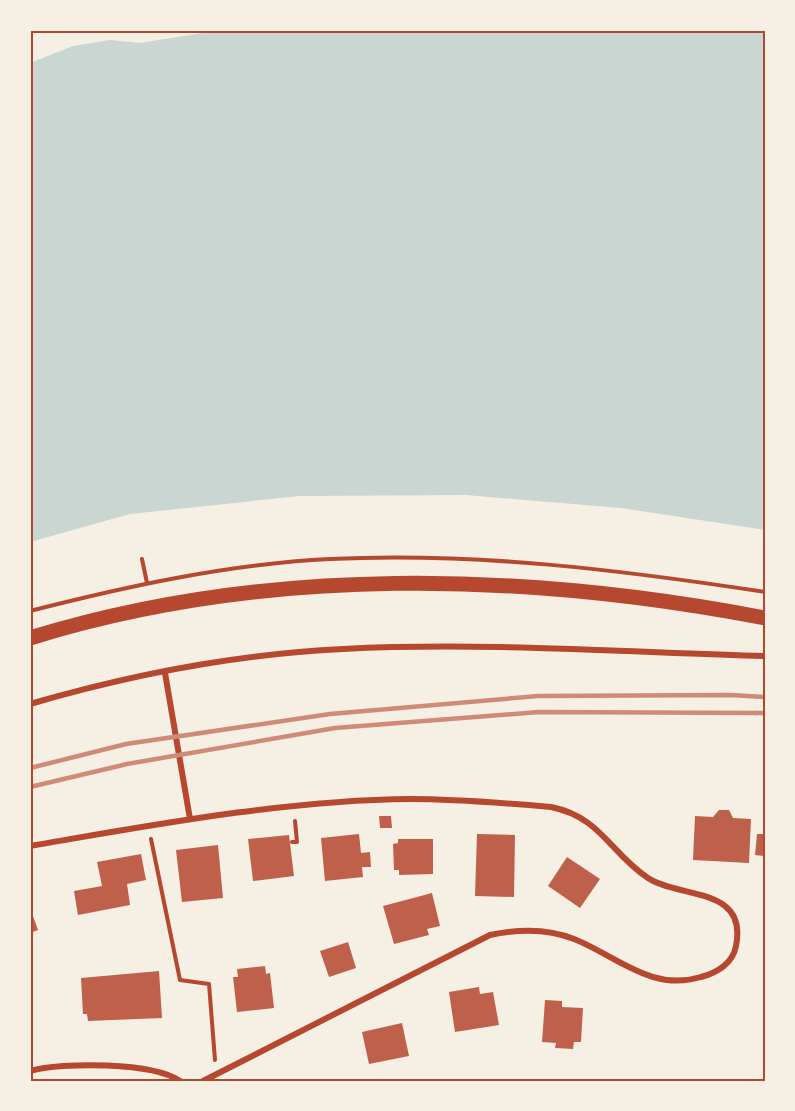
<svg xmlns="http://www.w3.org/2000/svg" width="795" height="1111" font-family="Inter,sans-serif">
	<rect width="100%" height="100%" fill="#f6efe4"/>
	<path fill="#c9d6d2" d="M 221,30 L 765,30 L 765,530 L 621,508 L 466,495 L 300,496 L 130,514 L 30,542 L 30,63 L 73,46 L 110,40 L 140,43 Z"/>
	<path fill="#bf614a" d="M 719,810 L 729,810 L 733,818 L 751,819 L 749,863 L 693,860 L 695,816 L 713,817 Z
		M 379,816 L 391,816 L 392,828 L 380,828 Z
		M 359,834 L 361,853 L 370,852 L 371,867 L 362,867 L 363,877 L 325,881 L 321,838 Z
		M 477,834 L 515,835 L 514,897 L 475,896 Z
		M 757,834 L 765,834 L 765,856 L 755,855 Z
		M 289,835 L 294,876 L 253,881 L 248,839 Z
		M 398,839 L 433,839 L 433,874 L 399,875 L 399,870 L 394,870 L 393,844 L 398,843 Z
		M 218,845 L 223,898 L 182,902 L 176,850 Z
		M 141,854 L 146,880 L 127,884 L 130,905 L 78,915 L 74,891 L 102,886 L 97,862 Z
		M 567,857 L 600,879 L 580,908 L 548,886 Z
		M 432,893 L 440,926 L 427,929 L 429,935 L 394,944 L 383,906 Z
		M 30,908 L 38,930 L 30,933 Z
		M 348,942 L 356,968 L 329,977 L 320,951 Z
		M 265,966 L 266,974 L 270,973 L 274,1008 L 237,1012 L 233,977 L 238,977 L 237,969 Z
		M 159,971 L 162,1018 L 88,1021 L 87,1014 L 83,1014 L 81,978 Z
		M 479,987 L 480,994 L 493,992 L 499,1025 L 455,1032 L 449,992 Z
		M 545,1000 L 562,1001 L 562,1007 L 583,1008 L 581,1042 L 574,1042 L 573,1049 L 555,1048 L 556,1043 L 542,1042 Z
		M 402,1023 L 409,1056 L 369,1064 L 362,1032 Z"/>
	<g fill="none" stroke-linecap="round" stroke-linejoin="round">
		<path stroke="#b5482f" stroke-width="4" d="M 142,559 L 147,583
			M 30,611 C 128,586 229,564 330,559 C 476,552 621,570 765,592
			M 151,839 L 180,980 L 209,984 L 215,1060
			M 292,842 L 297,842 L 295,821"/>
		<path stroke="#b5482f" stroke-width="6" d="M 165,673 L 190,819
			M 30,704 C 129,675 239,654 343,649 C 481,642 626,652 765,656
			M 30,846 C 153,825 286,800 410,799 C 457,799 505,803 551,807 C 601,817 610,853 648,878 C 680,899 748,886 736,946 C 733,963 717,973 701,977 C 651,992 617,956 574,939 C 547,928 518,929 490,935 L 203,1081
			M 30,1071 C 62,1062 153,1062 180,1081"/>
		<path stroke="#b5482f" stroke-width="15" d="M 30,638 C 266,565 524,572 765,618"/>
		<path stroke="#cf8b77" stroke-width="4.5" d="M 30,768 L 126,744 L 330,714 L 538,696 L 731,695 L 765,697
			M 30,787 L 127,764 L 335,728 L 539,712 L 765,713"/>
	</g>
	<rect width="795" height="1111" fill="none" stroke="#f6efe4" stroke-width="63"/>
	<rect x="32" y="32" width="732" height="1048" fill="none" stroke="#b5482f" stroke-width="2"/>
</svg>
